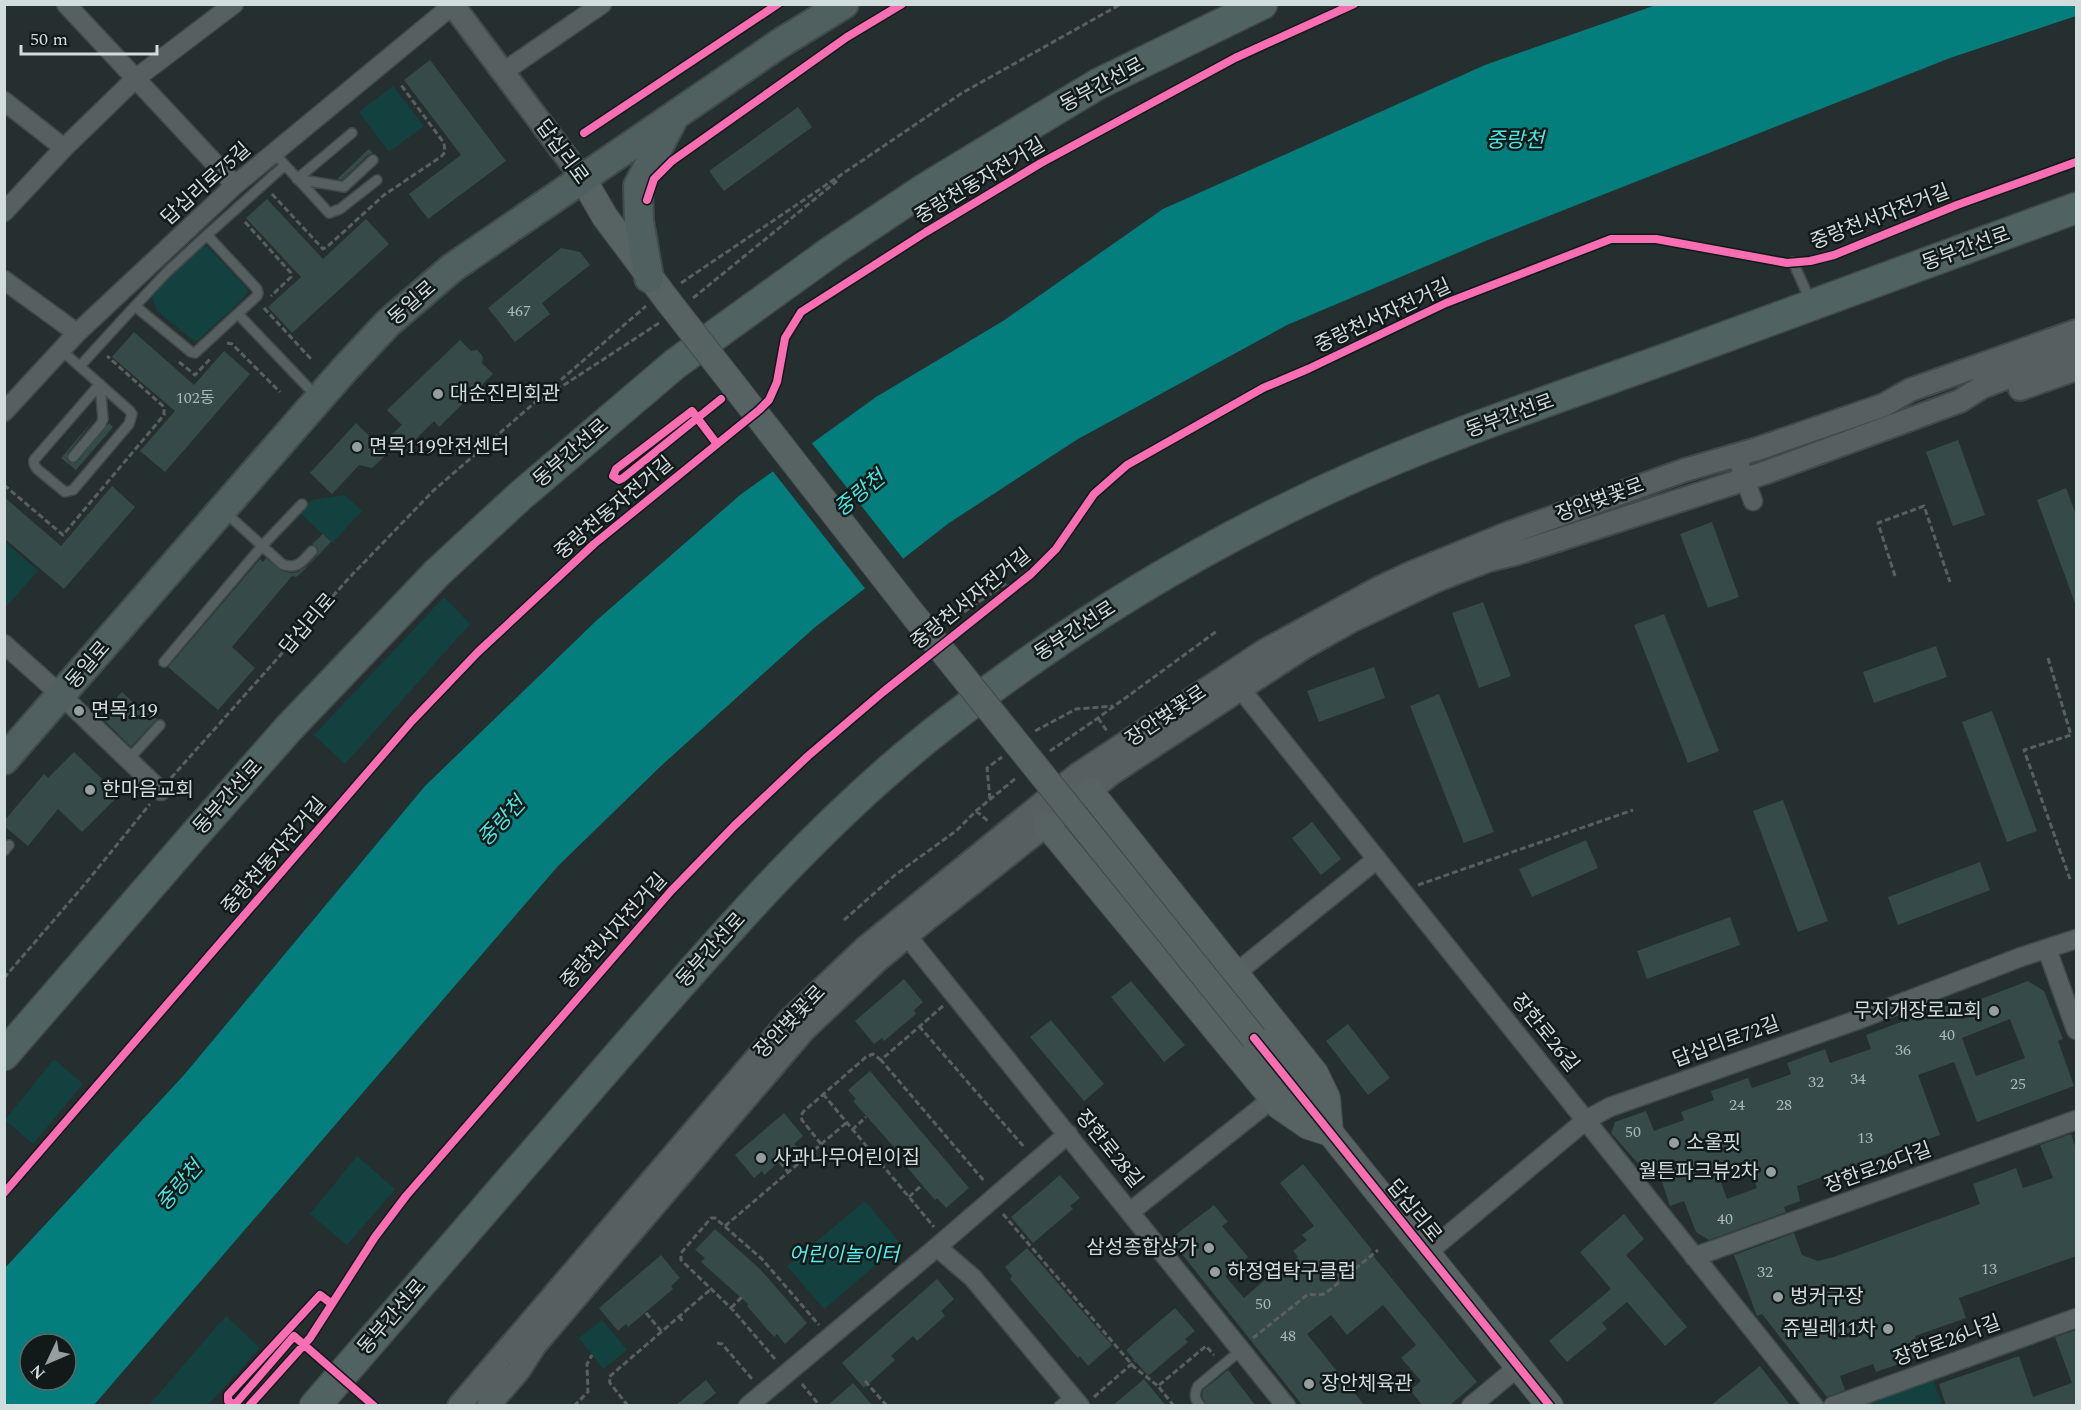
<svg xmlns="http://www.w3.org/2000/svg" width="2081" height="1410" font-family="Spectral,'Noto Sans KR',serif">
	<rect width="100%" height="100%" fill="#252f2f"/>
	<path fill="#134140" d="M 393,86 L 424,126 L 389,152 L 359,112 Z
		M 207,246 L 244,285 L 248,291 L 243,299 L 198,340 L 194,341 L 157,311 L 152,297 L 154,292 L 197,251 L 203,247 Z
		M 345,495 L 362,511 L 332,543 L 300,513 L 312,500 Z
		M 5,542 L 38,571 L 5,608 Z
		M 444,597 L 470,624 L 345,764 L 314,735 Z
		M 54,1059 L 83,1084 L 33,1144 L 5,1120 Z
		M 357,1156 L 395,1189 L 347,1245 L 310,1214 Z
		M 865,1201 L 901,1244 L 824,1309 L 787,1266 Z
		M 226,1316 L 260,1348 L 208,1405 L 149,1405 Z
		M 602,1320 L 627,1350 L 603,1369 L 579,1338 Z
		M 1931,1373 L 1942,1405 L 1839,1406 Z"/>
	<path fill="#037e7c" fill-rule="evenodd" d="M 1656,5 L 2076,5 L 2076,16 L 1950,58 L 1488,240 L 1287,325 L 1078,439 L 949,523 L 814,628 L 662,765 L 558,866 L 94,1405 L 5,1405 L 4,1269 L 184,1075 L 425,786 L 597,620 L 740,495 L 876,397 L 1003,321 L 1163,209 L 1485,65 ZM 30,1344 L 66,1344 L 66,1380 L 30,1380 Z"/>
	<path fill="#252f2f" d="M 810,441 L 905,561 L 867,591 L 771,469 Z"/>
	<path fill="#364a4a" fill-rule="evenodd" d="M 430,60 L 506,161 L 428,219 L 409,194 L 461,155 L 404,80 Z
		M 798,107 L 812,127 L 724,191 L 709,171 Z
		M 369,149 L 373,153 L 368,155 L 342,180 L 337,179 Z
		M 267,199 L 323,259 L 366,219 L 389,244 L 292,333 L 268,307 L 301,277 L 246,218 Z
		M 561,248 L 580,252 L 590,265 L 542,303 L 550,314 L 515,342 L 488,308 Z
		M 134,332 L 194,385 L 224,351 L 250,374 L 165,472 L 140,451 L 175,411 L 112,357 Z
		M 460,340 L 471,351 L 477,350 L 481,354 L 483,358 L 482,363 L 493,374 L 439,427 L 434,421 L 406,449 L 392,434 L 402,425 L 387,410 Z
		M 96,417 L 68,453 L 67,459 L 69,462 L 75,463 L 78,461 L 109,423 L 113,427 L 76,470 L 61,458 Z
		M 356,423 L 387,454 L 372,468 L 359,465 L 332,494 L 310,473 Z
		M 1958,440 L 1985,515 L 1953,526 L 1926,452 Z
		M 112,486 L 135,507 L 64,589 L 4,538 L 4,497 L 61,546 Z
		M 2066,488 L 2076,515 L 2076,603 L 2075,603 L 2037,500 Z
		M 1712,522 L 1739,597 L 1708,608 L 1680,534 Z
		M 323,534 L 331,542 L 301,573 L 296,577 L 292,576 L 232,647 L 255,668 L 218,710 L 168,667 L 260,559 L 263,562 L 266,558 L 280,570 L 291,573 L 298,572 L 307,566 L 317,555 L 318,548 L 312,544 Z
		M 1483,602 L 1511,676 L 1479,688 L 1452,613 Z
		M 1664,614 L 1719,751 L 1688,763 L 1634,625 Z
		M 1936,646 L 1947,677 L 1874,703 L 1863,672 Z
		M 1374,667 L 1385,698 L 1319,722 L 1307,691 Z
		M 122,692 L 139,708 L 142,705 L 157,719 L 131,747 L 100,716 Z
		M 1439,694 L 1494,832 L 1464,843 L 1410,706 Z
		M 1992,711 L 2037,831 L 2007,842 L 1962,722 Z
		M 74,752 L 119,795 L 82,832 L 58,809 L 28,846 L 4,826 L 4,821 L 44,774 L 48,778 Z
		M 1783,800 L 1828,921 L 1798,932 L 1753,811 Z
		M 1312,822 L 1341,859 L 1321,875 L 1292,838 Z
		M 1586,840 L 1598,868 L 1532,897 L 1519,869 Z
		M 1980,862 L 1990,890 L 1898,925 L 1888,897 Z
		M 1730,917 L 1740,945 L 1647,979 L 1637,951 Z
		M 904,979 L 923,1002 L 914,1010 L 916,1014 L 884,1041 L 882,1038 L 874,1044 L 855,1021 Z
		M 1131,981 L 1185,1045 L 1164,1062 L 1111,997 Z
		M 2028,981 L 2044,991 L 2063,1039 L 2058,1041 L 2074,1086 L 1977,1122 L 1954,1062 L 1918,1075 L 1940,1135 L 1797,1186 L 1800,1201 L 1784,1207 L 1786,1212 L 1709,1240 L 1696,1232 L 1684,1201 L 1670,1206 L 1660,1176 L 1652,1179 L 1611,1133 L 1615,1122 L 1646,1111 L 1654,1131 L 1670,1125 L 1684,1120 L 1681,1112 L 1714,1100 L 1711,1091 L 1748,1078 L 1752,1088 L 1778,1079 L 1791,1074 L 1787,1063 L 1825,1049 L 1830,1063 L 1871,1049 L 1866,1035 L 1950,1004 L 1952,1010 ZM 2010,1019 L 2025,1058 L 1976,1076 L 1962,1038 ZM 1746,1161 L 1757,1188 L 1727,1199 L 1717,1171 Z
		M 1051,1020 L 1104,1084 L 1084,1101 L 1030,1037 Z
		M 1348,1024 L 1390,1078 L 1368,1095 L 1326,1041 Z
		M 870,1071 L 969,1188 L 946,1208 L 937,1198 L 935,1200 L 906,1166 L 909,1164 L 853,1101 L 856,1099 L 848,1090 Z
		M 784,1113 L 803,1136 L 794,1144 L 797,1147 L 764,1175 L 762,1171 L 754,1178 L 735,1155 Z
		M 2071,1134 L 2076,1149 L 2076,1256 L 1959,1298 L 1966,1318 L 1915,1336 L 1922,1356 L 1876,1372 L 1873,1364 L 1840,1376 L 1845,1390 L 1827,1397 L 1762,1314 L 1757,1316 L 1734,1255 L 1794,1233 L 1802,1255 L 1818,1261 L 1834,1257 L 1980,1204 L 1973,1184 L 2016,1168 L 2023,1188 L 2053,1178 L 2040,1145 Z
		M 1303,1164 L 1372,1250 L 1370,1252 L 1477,1382 L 1449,1406 L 1423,1406 L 1410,1390 L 1421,1381 L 1401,1358 L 1416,1345 L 1383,1305 L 1347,1335 L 1331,1315 L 1307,1334 L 1365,1406 L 1303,1406 L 1170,1239 L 1214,1205 L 1228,1222 L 1222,1226 L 1248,1257 L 1225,1276 L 1244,1298 L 1266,1279 L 1269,1282 L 1298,1257 L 1293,1251 L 1307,1240 L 1302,1235 L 1314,1226 L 1280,1183 Z
		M 1060,1175 L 1080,1198 L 1070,1206 L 1073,1209 L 1033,1243 L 1011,1217 Z
		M 1624,1214 L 1644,1239 L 1626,1255 L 1687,1327 L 1665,1346 L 1627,1302 L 1602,1323 L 1607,1329 L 1567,1362 L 1549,1341 L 1611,1289 L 1580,1252 Z
		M 715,1229 L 760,1269 L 807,1323 L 785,1344 L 777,1334 L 774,1337 L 747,1306 L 748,1304 L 701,1262 L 705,1258 L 695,1250 Z
		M 1027,1248 L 1112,1345 L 1088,1366 L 1080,1356 L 1078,1358 L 1010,1279 L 1012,1276 L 1005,1267 Z
		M 661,1255 L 680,1278 L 671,1286 L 673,1289 L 628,1327 L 626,1324 L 618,1331 L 599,1308 Z
		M 937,1279 L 954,1299 L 941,1311 L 945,1316 L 917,1341 L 913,1336 L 891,1356 L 895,1360 L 864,1388 L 842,1363 Z
		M 1175,1308 L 1195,1331 L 1185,1339 L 1188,1342 L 1148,1376 L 1126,1350 Z
		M 2076,1330 L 2076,1406 L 1946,1406 L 1939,1384 L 2019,1356 L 2033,1397 L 2072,1383 L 2055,1337 Z
		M 1760,1366 L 1791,1406 L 1710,1406 Z
		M 1228,1370 L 1256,1406 L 1207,1406 L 1202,1397 L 1203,1390 Z
		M 1144,1379 L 1166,1406 L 1112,1406 Z
		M 706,1380 L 716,1393 L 700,1406 L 675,1406 Z
		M 853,1383 L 873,1406 L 827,1406 Z"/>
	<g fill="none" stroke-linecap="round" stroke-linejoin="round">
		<g stroke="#414a4a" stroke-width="12">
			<path id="service" d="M 274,153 L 329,213 L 340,209 L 377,180
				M 297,179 L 344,187 L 373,160
				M 297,179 L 352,133
				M 1793,262 L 1810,300
				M 135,306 L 167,272 L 207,235
				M 238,314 L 318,398
				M 61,350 L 129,410 L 132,414 L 129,424 L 73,490 L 65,492 L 37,469 L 34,464 L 34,460 L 100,384
				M 80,366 L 135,306 L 191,352 L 195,353 L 257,296 L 258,293 L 257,289 L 207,235 L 285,165
				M 73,457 L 101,424 L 103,419 L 100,384
				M 225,512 L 282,564 C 297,570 302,562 312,551
				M 164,662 L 262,546 L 302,504
				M 128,760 L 160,725
				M 4,851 L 9,845
				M 1059,1406 L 1072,1395
				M 1200,1406 C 1194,1399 1194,1393 1198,1386 L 1241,1350"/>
		</g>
		<g stroke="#414a4a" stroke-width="21">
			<path id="minor" d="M 66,4 L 235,185
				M 503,72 L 602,4
				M 4,101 L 64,148
				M 4,212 L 64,148 L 135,79 L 234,4
				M 4,280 L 77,333
				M 4,412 L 77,333 L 235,185 L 454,4
				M 1736,455 L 1753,501
				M 4,644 L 61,695 L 161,791
				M 1240,688 L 1814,1406
				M 899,926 L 1286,1406
				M 2047,949 L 2076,1030
				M 1236,973 L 1377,859
				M 1130,1212 L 1272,1099
				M 937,1247 L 973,1278 L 1080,1406
				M 1427,1253 L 1586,1120 L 1610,1107 L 1860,1019 L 2021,957 L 2076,939
				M 1694,1257 L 2076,1120
				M 748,1406 L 937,1247 L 1068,1134
				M 1471,1406 L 1518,1367
				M 1833,1406 L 2076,1318"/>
		</g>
		<g stroke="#414a4a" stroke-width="26">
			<path id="tertiary" d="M 452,4 L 583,179
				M 2020,389 L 2076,369
				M 459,1406 L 789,1020 L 866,947 L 1077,775 L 1264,651 L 1381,587 L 1411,573 L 1509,533 L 1685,470 L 1757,449 L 1884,405 L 1910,390 L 2076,331
				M 488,1406 L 519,1370 L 535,1345 L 804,1030 L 878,960 L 927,919 L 1112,773 L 1303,648 L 1353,620 L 1435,581 L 1489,560 L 1518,553 L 1764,473 L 1960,401 L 1982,387 L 2076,351"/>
		</g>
		<g stroke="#414a4a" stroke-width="28">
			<path id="secondary" d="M 583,179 L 605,217 L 668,301
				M 1046,824 L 1279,1106 L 1308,1126 L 1330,1133 L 1327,1098 L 1315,1073 L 1090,791
				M 1254,1038 L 1550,1406"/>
		</g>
		<g stroke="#414a4a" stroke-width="32">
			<path id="primary" d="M 649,278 L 639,221 L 638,186 L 673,119
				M 4,760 L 344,370 L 388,323 L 452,268 L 779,44 L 844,4"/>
		</g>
		<g stroke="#414a4a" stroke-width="33">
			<path id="trunk" d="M 4,1055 L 191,839 L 289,728 L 437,573 L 519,497 L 675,364 L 833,250 L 926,188 L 1098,84 L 1262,4
				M 315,1406 C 415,1290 516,1174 616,1058 C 719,940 822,819 946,723 C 1073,624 1211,540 1358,475 C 1458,431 1562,396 1665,359 C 1802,309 1939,259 2076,208"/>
		</g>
		<path stroke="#59605f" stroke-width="3" stroke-dasharray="6 3" stroke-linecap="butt" d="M 272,194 L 323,249 L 327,247 L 384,195 L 442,156 L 445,152 L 444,143 L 401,85
			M 245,222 L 291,273 L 291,277 L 271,296
			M 681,283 L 962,93 L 1121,4
			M 693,298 L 837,181
			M 264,308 L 311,359
			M 227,343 L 232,344 L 280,392
			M 179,362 L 195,375 L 211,358
			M 541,400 L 659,323
			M 4,485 L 63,535 L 164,415 L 164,407 L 107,356
			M 1895,576 L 1878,523 L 1924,506 L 1950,582
			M 949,622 L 1007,583 L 1012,589
			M 2048,658 L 2071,735 L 2024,750 L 2070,879
			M 1098,718 L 1107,731
			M 1035,731 L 1076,709 L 1113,706
			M 1050,751 L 1098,718 L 1217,631
			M 171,778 L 349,578 L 433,491 L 646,306
			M 990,799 L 987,768 L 1002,757
			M 976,811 L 988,821
			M 1418,885 L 1633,810
			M 844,920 L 895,875 L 956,831 L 976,811 L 1016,778
			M 4,978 L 85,884 L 150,804
			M 943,1006 L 881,1060 L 985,1182
			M 919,1026 L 1024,1147
			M 823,1094 L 934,1227
			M 852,1130 L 866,1117
			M 821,1144 L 802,1120 L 801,1116 L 803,1112 L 866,1057 L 873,1054 L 881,1060
			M 780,1162 L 788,1172
			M 909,1197 L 922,1185
			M 1003,1214 L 1134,1367 L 1158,1386
			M 725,1226 L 846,1123
			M 731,1308 L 744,1295
			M 646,1313 L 661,1331
			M 679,1316 L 684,1323
			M 1253,1338 L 1307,1295 C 1314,1293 1319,1297 1326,1293 L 1378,1250
			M 717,1343 L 722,1344 L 753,1380
			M 775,1359 L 733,1310 L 681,1260 L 681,1253 L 711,1218 L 715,1218 L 762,1259 L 819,1325
			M 865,1381 L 887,1406
			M 802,1384 L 820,1406
			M 1094,1397 L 1135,1361
			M 574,1406 L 588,1392 L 587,1364 L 592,1355
			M 628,1406 L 610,1383 L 609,1377 L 711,1289
			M 1174,1406 L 1158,1386 L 1206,1346 L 1214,1355"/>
		<use href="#service" stroke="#576060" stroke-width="9"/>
		<use href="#minor" stroke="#576060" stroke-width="18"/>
		<use href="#tertiary" stroke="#576060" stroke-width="22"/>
		<use href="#secondary" stroke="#576262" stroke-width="26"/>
		<use href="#primary" stroke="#505f5f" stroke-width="28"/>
		<use href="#trunk" stroke="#506262" stroke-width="30"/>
		<g stroke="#414a4a" stroke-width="28" stroke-linecap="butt">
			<path id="secondary-bridge" d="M 668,301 L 911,612 L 1254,1038"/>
		</g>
		<use href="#secondary-bridge" stroke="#576262" stroke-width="26"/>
		<g stroke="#111a19" stroke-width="11">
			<path id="cycleway" d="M 584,133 L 778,4
				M 647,200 L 654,179 L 672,161 L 847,37 L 902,4
				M 717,444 L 692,411 L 616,469 L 613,476 L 619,480 L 623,478 L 721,399
				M 1254,1038 L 1550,1406
				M 4,1193 L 412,721 L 478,652 L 594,544 L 759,410 L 769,400 L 777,382 L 785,338 L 801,312 L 926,232 L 1041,163 L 1235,58 L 1354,4
				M 332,1304 L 320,1295 L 228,1395 L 228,1401 L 233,1404 L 237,1402 L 294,1336 L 374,1406
				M 249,1406 L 310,1338 L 375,1237 L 406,1196 L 671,891 L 734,826 L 808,756 L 883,692 L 1031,574 L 1056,549 L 1094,494 L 1127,465 L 1263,388 L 1308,369 L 1446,303 L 1611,239 L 1656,239 L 1787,263 L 1810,261 L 1834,255 L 1957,205 L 2076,162"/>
		</g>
		<use href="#cycleway" stroke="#f96db3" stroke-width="8"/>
	</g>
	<g fill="#959f9f" stroke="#111a19" stroke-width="2">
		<circle cx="438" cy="394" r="6"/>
		<circle cx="357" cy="447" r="6"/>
		<circle cx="79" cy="711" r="6"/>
		<circle cx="90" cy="790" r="6"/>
		<circle cx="1994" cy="1011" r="6"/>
		<circle cx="1674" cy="1143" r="6"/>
		<circle cx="761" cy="1158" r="6"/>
		<circle cx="1771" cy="1172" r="6"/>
		<circle cx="1209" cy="1248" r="6"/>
		<circle cx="1215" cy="1272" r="6"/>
		<circle cx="1778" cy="1297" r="6"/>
		<circle cx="1888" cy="1329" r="6"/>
		<circle cx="1309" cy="1384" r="6"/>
	</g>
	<g text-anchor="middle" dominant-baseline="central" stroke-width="5" stroke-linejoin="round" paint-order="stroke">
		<g font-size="16" fill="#aab8b8">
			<text x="519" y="311">467</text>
			<text x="195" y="398">102동</text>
			<text x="1947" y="1035">40</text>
			<text x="1903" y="1050">36</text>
			<text x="1858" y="1079">34</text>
			<text x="1816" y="1082">32</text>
			<text x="2018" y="1084">25</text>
			<text x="1737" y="1105">24</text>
			<text x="1784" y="1105">28</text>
			<text x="1633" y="1132">50</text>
			<text x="1865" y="1138">13</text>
			<text x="1725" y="1219">40</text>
			<text x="1989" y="1269">13</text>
			<text x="1765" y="1272">32</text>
			<text x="1263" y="1304">50</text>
			<text x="1288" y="1336">48</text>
		</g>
		<g font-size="20" fill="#d1dcdc" stroke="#111a19">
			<text transform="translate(1102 85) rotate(-28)">동부간선로</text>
			<text transform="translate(562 152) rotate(54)">답십리로</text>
			<text transform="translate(980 181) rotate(-31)">중랑천동자전거길</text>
			<text transform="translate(206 184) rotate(-42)">답십리로75길</text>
			<text transform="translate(1880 217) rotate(-21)">중랑천서자전거길</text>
			<text transform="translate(1966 249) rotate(-20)">동부간선로</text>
			<text transform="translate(412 303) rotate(-41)">동일로</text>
			<text transform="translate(1383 316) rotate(-25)">중랑천서자전거길</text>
			<text transform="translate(1510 416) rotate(-20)">동부간선로</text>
			<text transform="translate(571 453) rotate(-41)">동부간선로</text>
			<text transform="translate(1600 500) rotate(-20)">장안벚꽃로</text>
			<text transform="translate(614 508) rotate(-40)">중랑천동자전거길</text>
			<text transform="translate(971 599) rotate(-39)">중랑천서자전거길</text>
			<text transform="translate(308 624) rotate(-49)">답십리로</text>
			<text transform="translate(1075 631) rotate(-33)">동부간선로</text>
			<text transform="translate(88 665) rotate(-49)">동일로</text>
			<text transform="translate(1166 716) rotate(-34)">장안벚꽃로</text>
			<text transform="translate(228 797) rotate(-48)">동부간선로</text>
			<text transform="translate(274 856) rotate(-49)">중랑천동자전거길</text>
			<text transform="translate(614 931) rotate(-48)">중랑천서자전거길</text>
			<text transform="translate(711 950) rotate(-48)">동부간선로</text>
			<text transform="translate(790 1022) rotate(-46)">장안벚꽃로</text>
			<text transform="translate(1545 1033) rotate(51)">장한로26길</text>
			<text transform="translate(1726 1042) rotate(-20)">답십리로72길</text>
			<text transform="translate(1109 1149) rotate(51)">장한로28길</text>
			<text transform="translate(1878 1168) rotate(-20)">장한로26다길</text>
			<text transform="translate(1414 1211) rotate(51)">답십리로</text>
			<text transform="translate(392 1317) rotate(-49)">동부간선로</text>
			<text transform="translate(1947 1341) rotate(-20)">장한로26나길</text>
		</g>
		<g font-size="20" fill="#d1dcdc" stroke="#111a19" text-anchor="start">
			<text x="450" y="394">대순진리회관</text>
			<text x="369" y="447">면목119안전센터</text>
			<text x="91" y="711">면목119</text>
			<text x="102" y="790">한마음교회</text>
			<text x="1982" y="1011" text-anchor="end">무지개장로교회</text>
			<text x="1686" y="1143">소울핏</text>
			<text x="773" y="1158">사과나무어린이집</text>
			<text x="1759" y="1172" text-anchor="end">월튼파크뷰2차</text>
			<text x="1197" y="1248" text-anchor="end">삼성종합상가</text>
			<text x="1227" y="1272">하정엽탁구클럽</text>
			<text x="1790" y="1297">벙커구장</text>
			<text x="1876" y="1329" text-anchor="end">쥬빌레11차</text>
			<text x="1321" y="1384">장안체육관</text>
		</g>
		<g font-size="20" font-style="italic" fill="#53ebe7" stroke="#111a19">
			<text x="844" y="1255">어린이놀이터</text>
		</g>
		<g font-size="21" font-style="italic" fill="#4de6e3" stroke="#111a19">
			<text x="1515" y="141">중랑천</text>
			<text transform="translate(860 494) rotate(-39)">중랑천</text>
			<text transform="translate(502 822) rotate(-47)">중랑천</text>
			<text transform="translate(180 1186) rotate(-49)">중랑천</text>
		</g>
	</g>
	<rect width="2081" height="1410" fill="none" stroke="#d1dcdc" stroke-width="12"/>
	<g transform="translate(48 1362) rotate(226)"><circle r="28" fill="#111a19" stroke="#5e6867" stroke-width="1.5"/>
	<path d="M0-4.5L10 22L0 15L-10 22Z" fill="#959f9f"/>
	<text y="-9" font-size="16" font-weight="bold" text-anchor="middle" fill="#d1dcdc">N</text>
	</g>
	<path d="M21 45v9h136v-9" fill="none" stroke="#d1dcdc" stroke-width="3"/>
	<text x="30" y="45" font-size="18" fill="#d1dcdc" stroke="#111a19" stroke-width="4.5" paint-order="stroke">50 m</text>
</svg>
